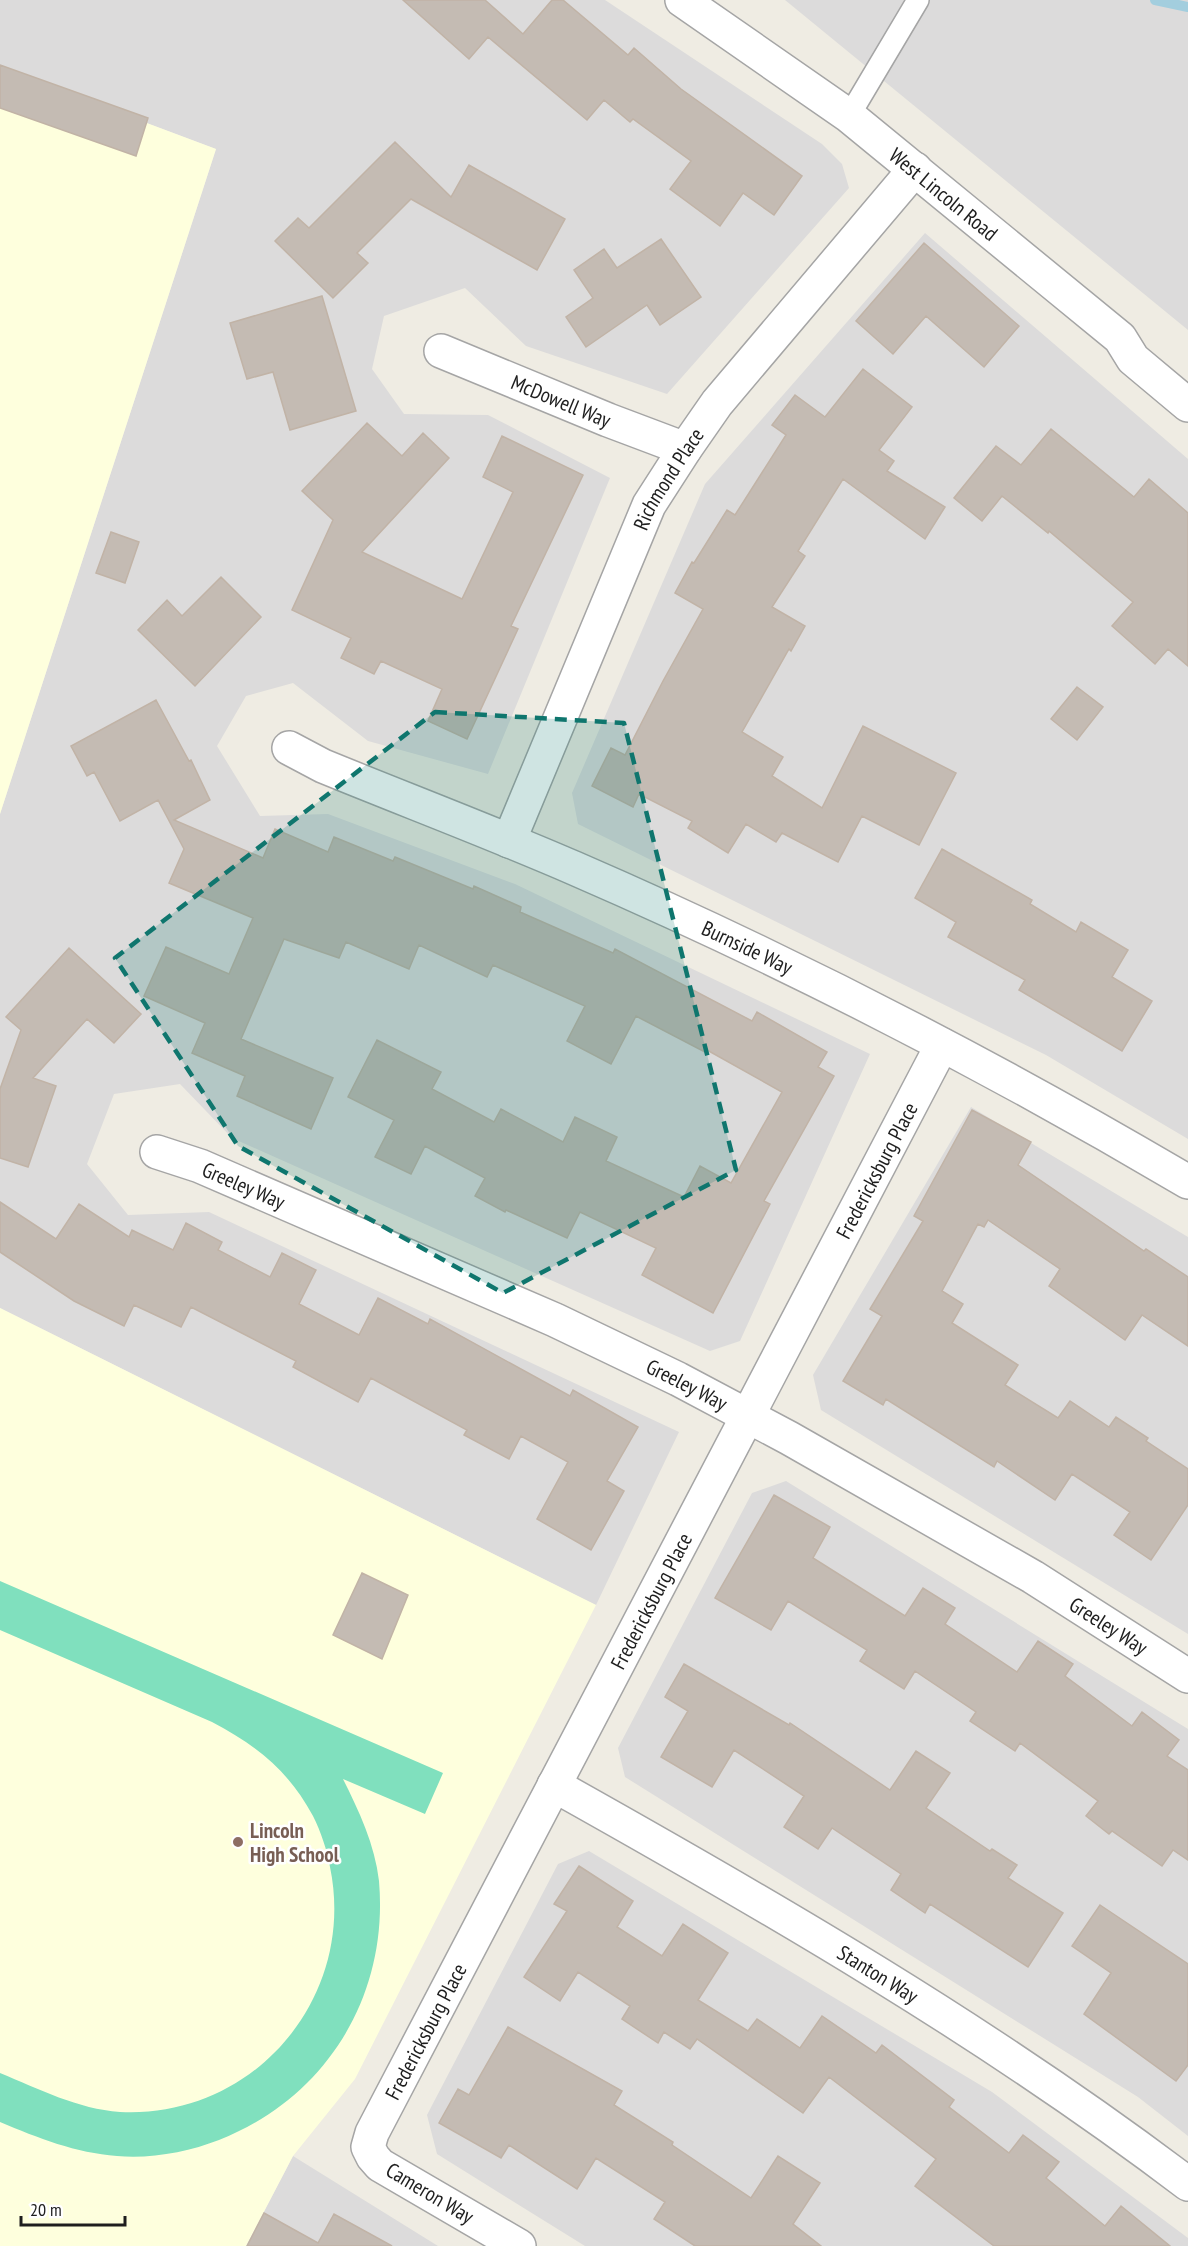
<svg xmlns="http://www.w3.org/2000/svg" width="1188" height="2246" font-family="'PT Sans Narrow',sans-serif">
	<rect width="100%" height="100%" fill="#efece3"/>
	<path fill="#dcdbdb" d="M 0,0 L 605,0 L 822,144 L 842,164 L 849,188 L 667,394 L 526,346 L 465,288 L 384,316 L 372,369 L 404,414 L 488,415 L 610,478 L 488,774 L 368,741 L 293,683 L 246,696 L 217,746 L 260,816 L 328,814 L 515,884 L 870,1054 L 740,1341 L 710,1351 L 232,1138 L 180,1084 L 114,1094 L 87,1164 L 128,1215 L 209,1212 L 679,1432 L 596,1605 L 0,1308 L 0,814 L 216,149 L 0,68 Z
		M 785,0 L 1188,0 L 1188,330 Z
		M 925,233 L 1188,459 L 1188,1139 L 1046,1055 L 578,824 L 572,793 L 705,484 Z
		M 971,1107 L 1188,1237 L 1188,1634 L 821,1410 L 813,1375 Z
		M 786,1481 L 1188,1729 L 1188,2136 L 1138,2097 L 625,1777 L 618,1748 L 752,1493 Z
		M 589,1851 L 992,2092 L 1188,2238 L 1188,2246 L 585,2246 L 437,2154 L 427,2115 L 558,1864 Z
		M 293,2156 L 438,2246 L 246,2246 Z"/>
	<path fill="#feffdd" d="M 0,68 L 216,149 L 0,814 Z
		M 0,1308 L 596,1605 L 355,2079 L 293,2156 L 246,2246 L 0,2246 Z"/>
	<path fill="#80e0be" d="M 0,1581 L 443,1773 L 425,1814 L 343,1779 C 359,1811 375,1845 379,1881 C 389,1996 326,2098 219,2140 C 188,2152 151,2159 117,2156 C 76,2153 38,2138 0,2122 L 0,2073 C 39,2089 78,2109 120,2112 C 254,2119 357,1997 330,1867 C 327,1850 321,1832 313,1816 C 288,1770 257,1746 212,1722 L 0,1630 Z"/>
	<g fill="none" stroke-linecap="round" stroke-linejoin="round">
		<path stroke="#a3cede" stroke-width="10" d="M 1155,0 L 1188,7"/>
	</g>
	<path fill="#c4bbb3" stroke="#c1b3a6" stroke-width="1.5" d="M 403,0 L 485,0 L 523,34 L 552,0 L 563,0 L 628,55 L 634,48 L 681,89 L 802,176 L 774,215 L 743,193 L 720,226 L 670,189 L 691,161 L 633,119 L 630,122 L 604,100 L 587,120 L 488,37 L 469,59 Z
		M 0,65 L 148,118 L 136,156 L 0,108 Z
		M 395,142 L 451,197 L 469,165 L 565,219 L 537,270 L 411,199 L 357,253 L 368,263 L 333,298 L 275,241 L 298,218 L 309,228 Z
		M 661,239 L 701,297 L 660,325 L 647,305 L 586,347 L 566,317 L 593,298 L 574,270 L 604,249 L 617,268 Z
		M 924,243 L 1019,326 L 984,367 L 926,316 L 893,354 L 856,321 Z
		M 322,296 L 356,411 L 290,430 L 273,372 L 247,379 L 230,323 Z
		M 863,369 L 912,407 L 879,450 L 894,461 L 887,471 L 945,507 L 925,539 L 843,479 L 798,551 L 805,556 L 772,607 L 805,626 L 791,651 L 789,649 L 742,732 L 783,757 L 772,776 L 822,808 L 863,726 L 956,773 L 919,845 L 862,816 L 838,862 L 782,833 L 776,842 L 746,824 L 728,853 L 688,828 L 692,821 L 639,794 L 633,807 L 592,786 L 611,748 L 625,755 L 663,681 L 703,609 L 675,593 L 692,562 L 694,563 L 727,510 L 735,515 L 786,435 L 772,425 L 795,395 L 825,417 Z
		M 367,423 L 402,456 L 423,433 L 449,458 L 362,552 L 462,599 L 513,492 L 483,477 L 502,436 L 583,475 L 511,626 L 518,629 L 467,739 L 428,721 L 442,689 L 381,661 L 374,674 L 341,658 L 351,638 L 292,610 L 333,520 L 302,491 Z
		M 1051,429 L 1134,497 L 1149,479 L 1188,513 L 1188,666 L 1168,649 L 1155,664 L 1112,626 L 1133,602 L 1049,531 L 1048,533 L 1002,496 L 982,521 L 954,498 L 996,446 L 1021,465 Z
		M 111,532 L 139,542 L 125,583 L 96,573 Z
		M 221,577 L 261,617 L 195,686 L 138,630 L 167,600 L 182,616 Z
		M 1077,687 L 1103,707 L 1077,740 L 1051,719 Z
		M 156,700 L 189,761 L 191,760 L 210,800 L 174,820 L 263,858 L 275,829 L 328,852 L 334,837 L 393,861 L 395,857 L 473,889 L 474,886 L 521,907 L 520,912 L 613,953 L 615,949 L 752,1021 L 757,1012 L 827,1052 L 818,1067 L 834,1076 L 764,1201 L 770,1204 L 713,1313 L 642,1275 L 656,1248 L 580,1212 L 567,1238 L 506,1210 L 505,1212 L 475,1196 L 485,1178 L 425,1146 L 411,1174 L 375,1157 L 394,1120 L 348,1097 L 377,1040 L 441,1072 L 432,1089 L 494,1122 L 501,1109 L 563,1142 L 575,1117 L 617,1137 L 606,1161 L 684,1197 L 700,1166 L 731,1183 L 782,1092 L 707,1050 L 705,1052 L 636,1016 L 611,1064 L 567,1041 L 585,1006 L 493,965 L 487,977 L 419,945 L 409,969 L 346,942 L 339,958 L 284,939 L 241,1039 L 333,1078 L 311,1129 L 237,1096 L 245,1076 L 192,1053 L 205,1023 L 144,996 L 166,947 L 229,974 L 253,918 L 169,883 L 184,849 L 158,800 L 120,821 L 94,772 L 87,776 L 71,746 Z
		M 942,849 L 1032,900 L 1030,904 L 1076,932 L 1081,922 L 1128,950 L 1112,977 L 1152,1001 L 1122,1051 L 1019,990 L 1025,980 L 948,937 L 956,922 L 915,898 Z
		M 69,948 L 141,1014 L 114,1043 L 87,1019 L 33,1078 L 56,1086 L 28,1167 L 0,1158 L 0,1089 L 21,1030 L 6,1017 Z
		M 972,1110 L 1031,1142 L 1018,1165 L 1144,1251 L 1146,1249 L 1188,1277 L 1188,1346 L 1142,1315 L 1125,1340 L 1049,1286 L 1060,1269 L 988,1220 L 984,1227 L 978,1224 L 942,1291 L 963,1304 L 952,1323 L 1018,1365 L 1005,1385 L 1058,1418 L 1070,1401 L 1109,1427 L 1116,1417 L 1148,1438 L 1146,1441 L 1188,1469 L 1188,1505 L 1151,1560 L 1114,1535 L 1130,1512 L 1072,1474 L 1055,1500 L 997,1461 L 994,1467 L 886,1399 L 883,1405 L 843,1381 L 882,1316 L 870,1309 L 923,1221 L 914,1216 Z
		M 0,1202 L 56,1239 L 79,1204 L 129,1237 L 132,1230 L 173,1250 L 186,1223 L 222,1242 L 218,1250 L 270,1277 L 282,1253 L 316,1270 L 299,1304 L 359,1335 L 378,1298 L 428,1324 L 430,1319 L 570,1396 L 573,1390 L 638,1427 L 607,1481 L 624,1491 L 591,1550 L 537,1519 L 568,1462 L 521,1436 L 509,1459 L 464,1435 L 467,1430 L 371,1378 L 358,1402 L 293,1367 L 296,1361 L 191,1307 L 181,1327 L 134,1305 L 124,1326 L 74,1301 L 0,1252 Z
		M 774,1495 L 830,1527 L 813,1558 L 905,1616 L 923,1588 L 955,1608 L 945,1624 L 1017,1672 L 1038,1641 L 1073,1664 L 1065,1676 L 1132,1726 L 1142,1712 L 1179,1740 L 1167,1756 L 1188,1770 L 1188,1860 L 1173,1850 L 1162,1866 L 1112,1831 L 1109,1834 L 1086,1816 L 1098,1801 L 1020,1743 L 1015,1751 L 970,1721 L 976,1712 L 915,1671 L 904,1689 L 860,1661 L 867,1650 L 788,1601 L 771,1630 L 715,1598 Z
		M 362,1573 L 408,1595 L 382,1659 L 333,1635 Z
		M 684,1664 L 789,1725 L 790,1723 L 890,1790 L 916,1751 L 950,1773 L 926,1808 L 990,1851 L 992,1849 L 1017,1865 L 1008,1878 L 1063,1913 L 1028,1967 L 930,1904 L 925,1913 L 891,1890 L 901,1874 L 832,1828 L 818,1849 L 784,1827 L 804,1796 L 734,1750 L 712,1787 L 661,1757 L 688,1711 L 665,1697 Z
		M 579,1866 L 633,1901 L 617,1927 L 662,1956 L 683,1924 L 728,1953 L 698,2000 L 748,2031 L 757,2019 L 800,2048 L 822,2016 L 876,2053 L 882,2045 L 954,2100 L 949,2107 L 1009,2153 L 1023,2135 L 1059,2162 L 1046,2178 L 1105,2226 L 1121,2206 L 1170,2246 L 994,2246 L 915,2186 L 936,2159 L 829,2077 L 803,2113 L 697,2039 L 690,2049 L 664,2032 L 658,2043 L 622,2019 L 630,2006 L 578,1972 L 560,2001 L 524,1977 L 567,1911 L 554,1904 Z
		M 1100,1905 L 1188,1964 L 1188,2065 L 1176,2081 L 1084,2014 L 1111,1973 L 1072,1946 Z
		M 508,2027 L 622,2091 L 614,2105 L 673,2142 L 672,2145 L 751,2198 L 778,2156 L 820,2183 L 793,2224 L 821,2246 L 695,2246 L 654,2219 L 665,2202 L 596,2158 L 577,2189 L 509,2145 L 501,2158 L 439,2123 L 458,2089 L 469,2095 Z
		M 264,2213 L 318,2243 L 334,2214 L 392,2246 L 247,2246 Z"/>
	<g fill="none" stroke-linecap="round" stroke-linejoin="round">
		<g stroke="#a5a5a5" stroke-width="24">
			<path id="service" d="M 849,116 L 918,0"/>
		</g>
		<g stroke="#a5a5a5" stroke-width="36">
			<g id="minor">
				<path id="s1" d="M 441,351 L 608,420 L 685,449"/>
				<path id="s2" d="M 289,748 L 323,766 C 406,800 491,832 574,868 C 784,959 990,1065 1188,1182"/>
				<path id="s3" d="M 509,841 L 649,505 L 685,449 L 717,403 L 915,169"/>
				<path id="s4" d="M 157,1152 L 200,1166 L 555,1320 L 678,1379 L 789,1438 L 1033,1577 L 1188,1676"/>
				<path id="s5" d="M 554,1785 C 772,1907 989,2033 1188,2184"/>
				<path id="s6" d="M 519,2246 L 380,2165 L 373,2157 L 368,2147 L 372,2133 L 942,1045"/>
			</g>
		</g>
		<g stroke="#a5a5a5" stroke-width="36">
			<g id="tertiary">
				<path id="s7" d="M 682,0 L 849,116 L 1120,338 L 1133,359 L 1188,405"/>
			</g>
		</g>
		<use href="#service" stroke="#fff" stroke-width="21"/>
		<use href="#minor" stroke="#fff" stroke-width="33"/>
		<use href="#tertiary" stroke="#fff" stroke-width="33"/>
	</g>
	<path fill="#0f766e" fill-opacity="0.2" stroke="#0f766e" stroke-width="4.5" stroke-dasharray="12 8" stroke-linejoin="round" d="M 435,712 L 624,723 L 736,1170 L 503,1293 L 238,1146 L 115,958 Z"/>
	<circle fill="#8d6e63" stroke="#fff" stroke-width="2" cx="238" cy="1842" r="6"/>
	<g text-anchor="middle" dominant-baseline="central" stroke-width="5" stroke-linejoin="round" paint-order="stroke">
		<g font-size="21" fill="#1e1e1e" stroke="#fff">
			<text stroke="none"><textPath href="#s7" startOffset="326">West Lincoln Road</textPath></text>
			<text stroke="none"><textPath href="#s1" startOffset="130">McDowell Way</textPath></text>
			<text stroke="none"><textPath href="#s3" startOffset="396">Richmond Place</textPath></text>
			<text stroke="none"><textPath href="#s2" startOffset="500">Burnside Way</textPath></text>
			<text stroke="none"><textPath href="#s6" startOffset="1284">Fredericksburg Place</textPath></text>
			<text stroke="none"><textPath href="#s4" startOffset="93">Greeley Way</textPath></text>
			<text stroke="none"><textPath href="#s4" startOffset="579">Greeley Way</textPath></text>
			<text stroke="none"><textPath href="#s6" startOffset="798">Fredericksburg Place</textPath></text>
			<text stroke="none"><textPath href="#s4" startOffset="1065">Greeley Way</textPath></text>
			<text stroke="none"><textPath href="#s5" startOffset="375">Stanton Way</textPath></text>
			<text stroke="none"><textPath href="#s6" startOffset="312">Fredericksburg Place</textPath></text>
			<text transform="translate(430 2193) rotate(31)">Cameron Way</text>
		</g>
		<g font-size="21" font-weight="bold" fill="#785e54" stroke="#fff" text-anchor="start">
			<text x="250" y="1830">Lincoln<tspan x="250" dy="24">High School</tspan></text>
		</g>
	</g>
	<path d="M21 2216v9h104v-9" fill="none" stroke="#1e1e1e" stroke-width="3"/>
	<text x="30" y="2216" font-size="18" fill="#1e1e1e" stroke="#ffffff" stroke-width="4.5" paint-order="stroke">20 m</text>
</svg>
